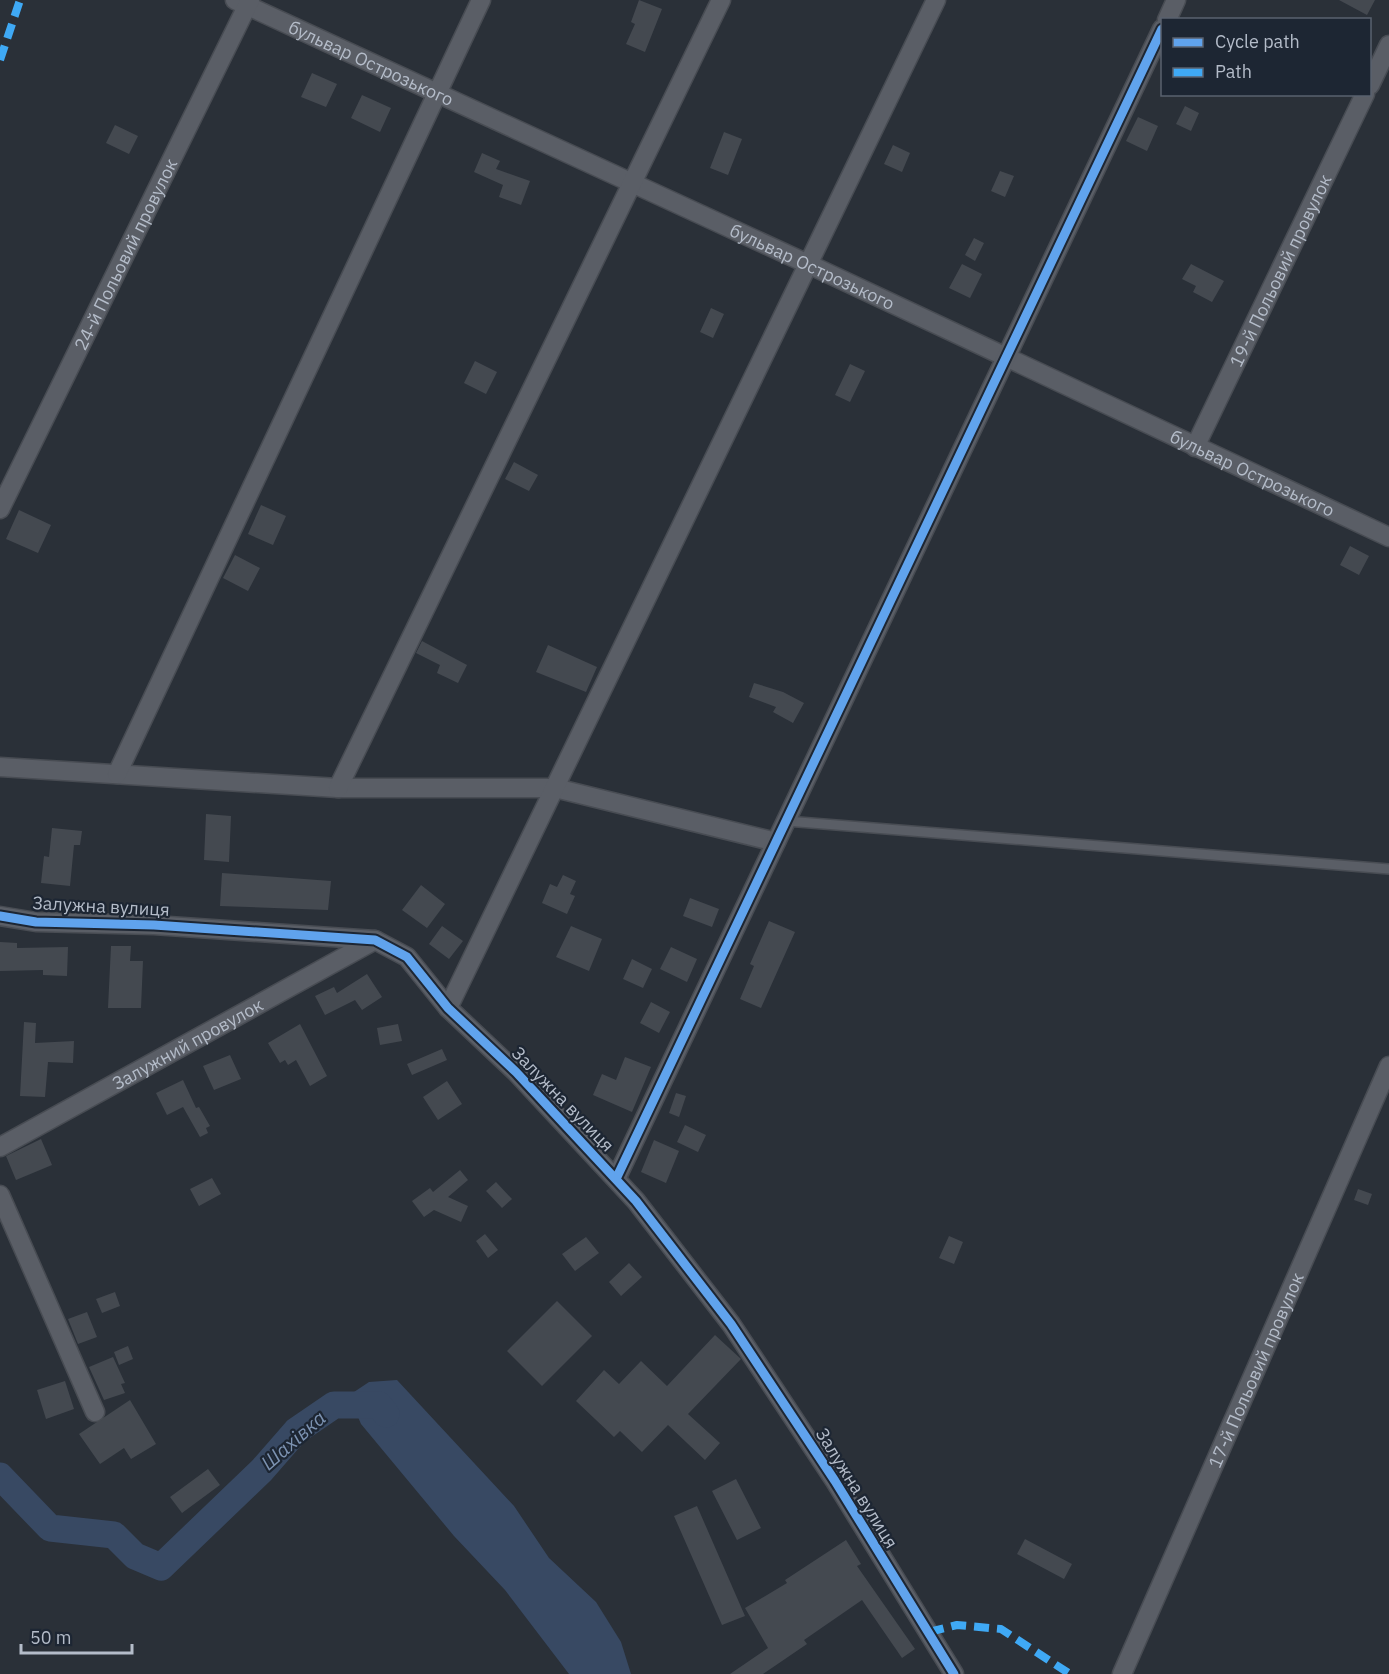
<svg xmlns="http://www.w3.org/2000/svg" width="1389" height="1674" font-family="'IBM Plex Sans',sans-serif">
	<rect width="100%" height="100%" fill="#2a3038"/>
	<path fill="#384963" d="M 397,1380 L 514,1506 L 549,1558 L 596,1602 L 621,1642 L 631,1674 L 569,1674 L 505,1590 L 454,1536 L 361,1424 L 352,1403 L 354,1392 L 369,1382 Z"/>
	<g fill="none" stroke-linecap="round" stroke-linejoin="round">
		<path stroke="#384963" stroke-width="27" d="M 0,1476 L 50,1528 L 114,1535 L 135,1556 L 161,1567 L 262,1470 L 296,1431 L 334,1405 L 379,1405 L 386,1414"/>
	</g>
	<path fill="#444950" d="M 639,0 L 662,9 L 645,52 L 626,44 L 635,24 L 631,22 Z
		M 1339,0 L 1375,0 L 1367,15 Z
		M 312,73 L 337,84 L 326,107 L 301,97 Z
		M 362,95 L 391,108 L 380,132 L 351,118 Z
		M 1185,106 L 1199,113 L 1191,131 L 1176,124 Z
		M 1138,117 L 1158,126 L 1147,151 L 1126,141 Z
		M 115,125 L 138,136 L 129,154 L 106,143 Z
		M 724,132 L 742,139 L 728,175 L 710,168 Z
		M 893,145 L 910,153 L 902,172 L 884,164 Z
		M 482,153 L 500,161 L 496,169 L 530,181 L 521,205 L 499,197 L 503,185 L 474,172 Z
		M 1000,171 L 1014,176 L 1005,197 L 991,191 Z
		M 974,238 L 984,243 L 975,261 L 965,255 Z
		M 962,264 L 982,274 L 970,298 L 949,288 Z
		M 1191,264 L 1224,281 L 1212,302 L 1193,292 L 1196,286 L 1182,279 Z
		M 711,308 L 724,314 L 713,338 L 700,332 Z
		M 475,361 L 497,372 L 486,394 L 464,383 Z
		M 850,364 L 865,371 L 850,402 L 835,395 Z
		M 514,462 L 538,475 L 529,491 L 505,479 Z
		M 261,505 L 286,516 L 273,545 L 248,534 Z
		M 19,510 L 51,525 L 38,553 L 6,539 Z
		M 1350,546 L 1369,556 L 1359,575 L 1340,565 Z
		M 235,555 L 260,568 L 248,591 L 223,578 Z
		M 422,641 L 467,665 L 458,683 L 437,673 L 440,665 L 416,653 Z
		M 548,645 L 597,667 L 586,692 L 536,672 Z
		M 754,683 L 783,692 L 804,703 L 793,723 L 773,712 L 776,707 L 749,697 Z
		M 206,814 L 231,816 L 229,862 L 204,860 Z
		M 52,828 L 82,831 L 80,845 L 74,845 L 70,886 L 41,883 L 44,856 L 49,857 Z
		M 222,873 L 331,881 L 328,910 L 220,906 Z
		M 563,875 L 576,881 L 570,894 L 575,896 L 567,914 L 542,903 L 550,884 L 557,887 Z
		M 421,885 L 445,904 L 427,928 L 402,910 Z
		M 690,898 L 719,909 L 712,927 L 683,916 Z
		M 769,921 L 795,932 L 761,1008 L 740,999 L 754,966 L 750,964 Z
		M 442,926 L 463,941 L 449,959 L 429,944 Z
		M 571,926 L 602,939 L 589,971 L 556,957 Z
		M 0,942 L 17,943 L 17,948 L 68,947 L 67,976 L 43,975 L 43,970 L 0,971 Z
		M 111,946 L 131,946 L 130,961 L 143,961 L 141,1008 L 108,1008 Z
		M 671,947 L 697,959 L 687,982 L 660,969 Z
		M 632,959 L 652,969 L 643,988 L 623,979 Z
		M 367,974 L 382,997 L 362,1010 L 355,1000 L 325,1015 L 315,996 L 334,987 L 337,993 Z
		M 651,1002 L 670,1012 L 659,1033 L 640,1023 Z
		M 24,1022 L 36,1023 L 35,1043 L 74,1041 L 73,1063 L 48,1062 L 45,1097 L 20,1096 Z
		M 300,1024 L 327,1076 L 310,1086 L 296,1060 L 288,1065 L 285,1060 L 280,1063 L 268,1043 Z
		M 398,1024 L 402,1041 L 380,1045 L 377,1028 Z
		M 442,1049 L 447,1060 L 412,1075 L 407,1064 Z
		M 230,1055 L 241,1079 L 214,1090 L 203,1066 Z
		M 625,1057 L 651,1067 L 632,1112 L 593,1095 L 602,1074 L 616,1080 Z
		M 183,1080 L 196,1108 L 199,1107 L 210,1126 L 206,1128 L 208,1133 L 200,1137 L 183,1107 L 167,1115 L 156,1093 Z
		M 447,1081 L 462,1104 L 438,1120 L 423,1097 Z
		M 676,1093 L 686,1096 L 679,1117 L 669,1113 Z
		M 685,1125 L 706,1135 L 698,1152 L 677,1142 Z
		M 41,1139 L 52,1165 L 16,1180 L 6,1156 Z
		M 654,1140 L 679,1151 L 666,1183 L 641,1172 Z
		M 460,1170 L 468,1180 L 448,1197 L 468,1206 L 461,1222 L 434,1210 L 424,1217 L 412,1201 L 430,1188 L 433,1192 Z
		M 212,1178 L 221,1194 L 199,1206 L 190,1189 Z
		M 496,1182 L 512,1199 L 502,1208 L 486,1191 Z
		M 1358,1189 L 1372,1194 L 1368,1205 L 1354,1200 Z
		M 485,1234 L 498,1250 L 488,1258 L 476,1241 Z
		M 949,1236 L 963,1242 L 954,1264 L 939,1258 Z
		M 586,1237 L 599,1253 L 575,1271 L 562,1254 Z
		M 629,1263 L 642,1277 L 621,1296 L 609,1282 Z
		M 115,1292 L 120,1306 L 102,1313 L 96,1299 Z
		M 557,1301 L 592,1336 L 542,1386 L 507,1351 Z
		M 87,1312 L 97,1337 L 78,1344 L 68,1319 Z
		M 715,1335 L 741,1359 L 688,1414 L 720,1443 L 705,1460 L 668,1425 L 642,1452 L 620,1431 L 614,1437 L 576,1401 L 604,1370 L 619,1384 L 641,1361 L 667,1386 Z
		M 128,1346 L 133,1359 L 119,1365 L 114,1352 Z
		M 113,1357 L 125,1383 L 121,1384 L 125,1393 L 104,1400 L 89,1367 Z
		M 65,1381 L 74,1409 L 46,1419 L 37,1390 Z
		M 130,1400 L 156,1444 L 131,1459 L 124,1448 L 100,1464 L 79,1434 Z
		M 208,1469 L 220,1485 L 182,1513 L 170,1497 Z
		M 736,1479 L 761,1528 L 737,1540 L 712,1491 Z
		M 697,1506 L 745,1616 L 722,1625 L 674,1516 Z
		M 1025,1539 L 1072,1564 L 1064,1579 L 1017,1554 Z
		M 846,1540 L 861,1564 L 857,1566 L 915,1649 L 902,1658 L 862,1600 L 804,1640 L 807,1644 L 763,1674 L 730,1674 L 768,1648 L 745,1608 L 787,1583 L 785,1580 Z"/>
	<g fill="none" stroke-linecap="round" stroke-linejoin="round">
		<g stroke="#484c53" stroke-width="12">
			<path id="service" d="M 786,821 L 1389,869"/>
		</g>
		<g stroke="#484c53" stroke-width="21">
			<g id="minor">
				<path id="s1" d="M 235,0 L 808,264 L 1389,537"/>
				<path d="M 1167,20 L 1176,0"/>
				<path d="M 1370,85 L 1389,45"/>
				<path id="s2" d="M 1195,447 L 1365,94"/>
				<path id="s3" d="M 0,509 L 250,0"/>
				<path d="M 0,767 L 338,788 L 555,788 L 776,842"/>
				<path d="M 117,774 L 481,0"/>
				<path d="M 338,788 L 721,0"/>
				<path d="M 0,916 L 36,922 L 154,925 L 375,940 L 407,957 L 448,1008 L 516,1072 L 636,1201 L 731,1324 L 835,1481 L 954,1674"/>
				<path d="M 448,1008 L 936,0"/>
				<path id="s4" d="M 0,1147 L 375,940"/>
				<path d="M 616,1179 L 1162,29"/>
				<path d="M 0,1195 L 95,1412"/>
				<path id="s5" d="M 1122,1674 L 1389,1066"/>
			</g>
		</g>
		<use href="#service" stroke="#5a5e66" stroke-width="9"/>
		<use href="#minor" stroke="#5a5e66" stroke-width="18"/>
		<path stroke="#3fa9f5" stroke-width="8" stroke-dasharray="15 8" stroke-linecap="butt" d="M 0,60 L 20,0
			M 929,1632 L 957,1625 L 1001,1629 L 1070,1674"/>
		<g stroke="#1d2633" stroke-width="13">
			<path id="cycleway" d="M 0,916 L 36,922 L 154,925 L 375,940 L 407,957 L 448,1008 L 516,1072 L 636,1201 L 731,1324 L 835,1481 L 954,1674
				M 616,1179 L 1162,29"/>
		</g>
		<use href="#cycleway" stroke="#60a3ed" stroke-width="9"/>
	</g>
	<g text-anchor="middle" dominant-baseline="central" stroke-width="4.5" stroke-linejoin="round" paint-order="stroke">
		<g font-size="18" fill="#b4bcc9" stroke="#1d2633">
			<text stroke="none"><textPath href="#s1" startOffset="150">бульвар Острозького</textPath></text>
			<text stroke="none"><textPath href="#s3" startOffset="284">24-й Польовий провулок</textPath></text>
			<text stroke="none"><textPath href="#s1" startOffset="636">бульвар Острозького</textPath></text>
			<text stroke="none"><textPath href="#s2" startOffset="196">19-й Польовий провулок</textPath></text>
			<text stroke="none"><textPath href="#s1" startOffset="1122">бульвар Острозького</textPath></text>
			<text transform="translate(101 906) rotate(3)">Залужна вулиця</text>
			<text stroke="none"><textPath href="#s4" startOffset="214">Залужний провулок</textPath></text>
			<text transform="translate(563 1099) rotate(46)">Залужна вулиця</text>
			<text stroke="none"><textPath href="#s5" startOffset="332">17-й Польовий провулок</textPath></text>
			<text transform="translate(857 1488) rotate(58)">Залужна вулиця</text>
		</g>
		<g font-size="20" font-style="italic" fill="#7c92b1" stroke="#1d2633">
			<text transform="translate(293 1440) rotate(-41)">Шахівка</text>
		</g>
	</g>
	<rect x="1161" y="18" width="210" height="78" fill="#1d2633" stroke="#59626f" stroke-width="1.5"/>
	<rect x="1173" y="38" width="30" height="9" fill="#60a3ed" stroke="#59626f" stroke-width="1.5"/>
	<text x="1215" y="48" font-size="18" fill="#b4bcc9">Cycle path</text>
	<rect x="1173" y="68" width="30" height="9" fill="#3fa9f5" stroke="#59626f" stroke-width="1.5"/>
	<text x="1215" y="78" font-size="18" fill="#b4bcc9">Path</text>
	<path d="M21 1644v9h111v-9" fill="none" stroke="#b4bcc9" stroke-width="3"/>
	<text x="30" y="1644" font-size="18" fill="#b4bcc9" stroke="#1d2633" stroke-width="4.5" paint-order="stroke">50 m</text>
</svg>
